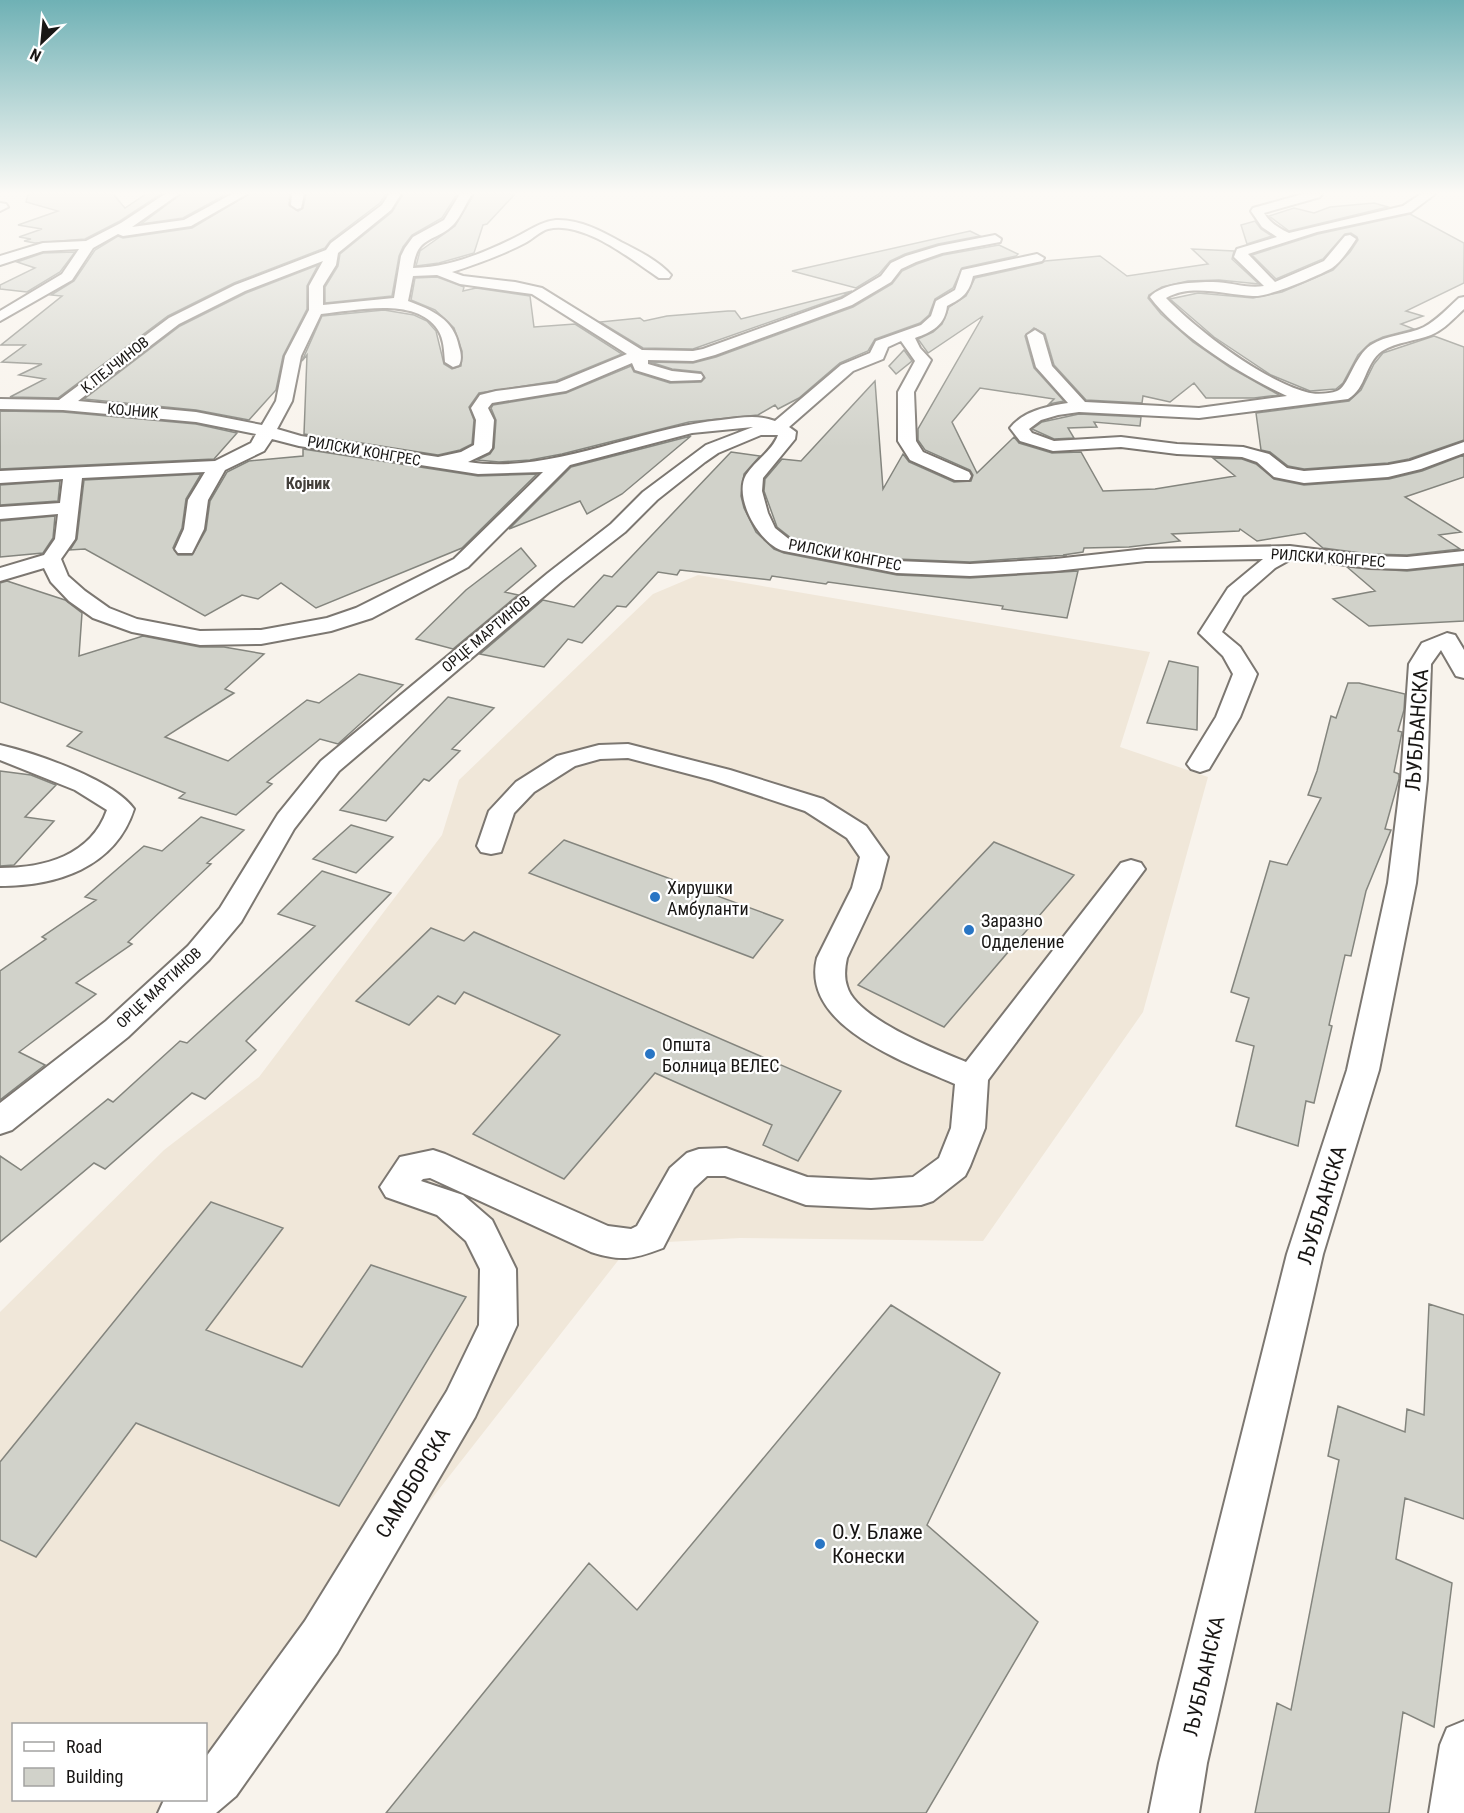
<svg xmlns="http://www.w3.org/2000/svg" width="1464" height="1813" font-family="'Roboto Condensed',sans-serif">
	<rect width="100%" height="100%" fill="#f8f3ec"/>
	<path fill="#f0e7d9" d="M 698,575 L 1150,652 L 1120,747 L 1208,777 L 1143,1012 L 983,1241 L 740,1238 L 631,1244 L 285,1686 L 219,1779 L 206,1791 L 206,1724 L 14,1724 L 14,1800 L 196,1800 L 181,1813 L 0,1813 L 0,1312 L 164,1150 L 259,1077 L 442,835 L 459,780 L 653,594 Z"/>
	<path fill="#d1d2ca" stroke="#84857e" stroke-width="1.5" d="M 28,194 L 113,194 L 125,208 L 146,194 L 161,194 L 120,221 L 85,239 L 35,243 L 24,241 L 31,239 L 19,237 L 42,229 L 18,225 L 58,211 L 26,202 Z
		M 181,194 L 227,194 L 183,218 L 141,224 Z
		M 249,194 L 290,194 L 289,205 L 298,211 L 303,208 L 306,194 L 386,194 L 380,203 L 330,241 L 325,248 L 234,283 L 168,316 L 58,398 L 10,397 L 45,379 L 19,375 L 42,364 L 2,362 L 25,345 L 1,345 L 62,296 L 51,295 L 74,281 L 95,250 L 118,236 L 123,238 L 192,228 Z
		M 403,194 L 457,194 L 442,218 L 412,235 L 403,247 L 399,256 L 392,296 L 325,303 L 325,287 L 338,266 L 340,254 L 392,212 Z
		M 474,194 L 515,194 L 487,224 L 483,225 L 474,253 L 439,263 L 416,266 L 420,251 L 455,226 Z
		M 1374,203 L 1388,207 L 1289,231 L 1269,216 L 1294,208 L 1314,213 L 1330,207 Z
		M 1410,214 L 1464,243 L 1464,283 L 1406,311 L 1423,316 L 1401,324 L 1414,329 L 1383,337 L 1370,343 L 1358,355 L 1343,383 L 1336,389 L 1310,391 L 1271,375 L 1214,337 L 1170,299 L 1198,293 L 1253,298 L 1282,292 L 1333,270 L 1350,252 L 1358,240 L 1357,237 L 1351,233 L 1345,234 L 1323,259 L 1276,279 L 1252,255 L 1318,234 Z
		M 1255,221 L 1261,229 L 1272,236 L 1247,244 L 1241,225 Z
		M 970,231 L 980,236 L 938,244 L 905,254 L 890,261 L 879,274 L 856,288 L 792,271 Z
		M 999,245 L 1018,254 L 1016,256 L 962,268 L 953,288 L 935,299 L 929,315 L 920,323 L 875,339 L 868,351 L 840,363 L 799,398 L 778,409 L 775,405 L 758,415 L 689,422 L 562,454 L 530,460 L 499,462 L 477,460 L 490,454 L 494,448 L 496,420 L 491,408 L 493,405 L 566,393 L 631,366 L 634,372 L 670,383 L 701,382 L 705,378 L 701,372 L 672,369 L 650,362 L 693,363 L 716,357 L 853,307 L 892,284 L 902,271 L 917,264 L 943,255 Z
		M 1192,249 L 1234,251 L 1232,259 L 1259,284 L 1219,280 L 1188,281 L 1162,287 L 1149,295 L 1148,298 L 1161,314 L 1193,342 L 1231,368 L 1279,395 L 1254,398 L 1206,398 L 1194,383 L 1170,402 L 1143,396 L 1142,403 L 1086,400 L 1054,365 L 1045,334 L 1034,328 L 1025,336 L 1034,368 L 1064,401 L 1049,404 L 1054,399 L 980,388 L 952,422 L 977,473 L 1014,437 L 1019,443 L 1052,453 L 1081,452 L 1103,491 L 1155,489 L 1235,476 L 1213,458 L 1242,459 L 1256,464 L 1274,479 L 1304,485 L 1389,479 L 1422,471 L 1464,455 L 1464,477 L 1405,497 L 1461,532 L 1439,535 L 1460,549 L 1407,555 L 1369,554 L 1323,548 L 1305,533 L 1257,541 L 1240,529 L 1239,531 L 1172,534 L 1180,541 L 1129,547 L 1084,548 L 1083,552 L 1063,555 L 1067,555 L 970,562 L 897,559 L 791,538 L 777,527 L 764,491 L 765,479 L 782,459 L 801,461 L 875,381 L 883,489 L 903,454 L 909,462 L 954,482 L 971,481 L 973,475 L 970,470 L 925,450 L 918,440 L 918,429 L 983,316 L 928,353 L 918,339 L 933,332 L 942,324 L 949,307 L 966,296 L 975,278 L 1042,263 L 1045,261 L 1100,256 L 1127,276 L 1208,264 Z
		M 75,252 L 60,272 L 27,292 L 0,289 L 0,285 L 35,268 L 17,262 L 43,253 Z
		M 318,265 L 307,286 L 307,309 L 283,356 L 276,390 L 249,420 L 196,410 L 84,399 L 180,326 L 246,293 Z
		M 437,277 L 464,287 L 463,291 L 476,288 L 530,296 L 534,327 L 575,324 L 622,354 L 556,381 L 479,393 L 469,407 L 474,420 L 472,444 L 460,450 L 438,455 L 304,434 L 307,355 L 302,361 L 322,316 L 384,310 L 414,315 L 427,321 L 436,331 L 444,364 L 452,369 L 461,366 L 462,351 L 454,328 L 435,310 L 411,300 L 415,278 Z
		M 852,291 L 841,297 L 693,349 L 643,348 L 600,322 L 640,318 L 644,321 L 667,316 L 728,311 L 735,311 L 741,319 Z
		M 1434,336 L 1464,347 L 1464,440 L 1409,459 L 1388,463 L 1304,469 L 1288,466 L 1270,452 L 1261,450 L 1256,413 L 1349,401 L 1361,390 L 1374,364 L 1383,353 Z
		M 904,350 L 912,361 L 896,374 L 889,366 Z
		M 0,411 L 63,412 L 196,424 L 237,433 L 214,459 L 0,469 Z
		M 1079,414 L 1141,417 L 1140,426 L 1094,422 L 1097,427 L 1068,428 L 1074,438 L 1054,439 L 1032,429 L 1042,422 Z
		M 691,436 L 622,494 L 587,514 L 580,501 L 509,529 L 571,467 Z
		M 303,449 L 478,476 L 537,474 L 462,548 L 316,608 L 281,583 L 258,599 L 242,595 L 205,616 L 85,549 L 70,550 L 77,539 L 84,480 L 201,474 L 186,499 L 182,528 L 173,548 L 178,555 L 192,555 L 206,530 L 210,501 L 227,472 L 249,461 L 303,456 Z
		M 731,452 L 760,456 L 744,474 L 741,496 L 744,508 L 756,532 L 774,549 L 784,553 L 897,575 L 970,578 L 1078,571 L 1067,618 L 1002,609 L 1003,606 L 828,582 L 826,584 L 772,576 L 770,580 L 680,570 L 677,575 L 658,572 L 626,607 L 617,606 L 582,643 L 568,639 L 544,667 L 480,654 L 543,600 L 574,607 L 604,575 L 612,577 Z
		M 60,481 L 58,501 L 0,505 L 0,485 Z
		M 55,516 L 53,538 L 43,553 L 0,557 L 0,521 Z
		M 521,548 L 536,566 L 505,592 L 518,595 L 453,649 L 416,639 L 466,590 Z
		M 1464,565 L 1464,621 L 1369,626 L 1333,599 L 1375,591 L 1347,567 L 1407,571 Z
		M 7,581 L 65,600 L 82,613 L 79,656 L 143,636 L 200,647 L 224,647 L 264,654 L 225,689 L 234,693 L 165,737 L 228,761 L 307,700 L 319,703 L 359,674 L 403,685 L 338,744 L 320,739 L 267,782 L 272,784 L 236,815 L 179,798 L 185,793 L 67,746 L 82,732 L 0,702 L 0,583 Z
		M 1169,661 L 1198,667 L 1197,730 L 1147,723 Z
		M 1348,683 L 1359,683 L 1405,694 L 1404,710 L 1398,731 L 1402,732 L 1394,772 L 1399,774 L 1399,779 L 1385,829 L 1391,830 L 1366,891 L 1351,956 L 1345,955 L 1329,1025 L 1332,1026 L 1314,1103 L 1306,1101 L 1298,1146 L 1236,1126 L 1254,1046 L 1236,1041 L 1249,998 L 1231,992 L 1270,861 L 1287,865 L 1321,798 L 1308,795 L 1317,771 L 1331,716 L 1336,718 Z
		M 448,697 L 494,708 L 452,749 L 460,751 L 429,781 L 424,779 L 386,821 L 340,810 Z
		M 0,771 L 31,775 L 56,785 L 25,817 L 54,821 L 14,865 L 0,866 Z
		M 201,817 L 244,830 L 207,863 L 211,864 L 128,942 L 132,944 L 76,983 L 96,994 L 19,1052 L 45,1065 L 0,1100 L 0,971 L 46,939 L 42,937 L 96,900 L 85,897 L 144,846 L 162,851 Z
		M 351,825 L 393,837 L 356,873 L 313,859 Z
		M 564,840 L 783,920 L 753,958 L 529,873 Z
		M 994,842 L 1074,875 L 944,1027 L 858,985 Z
		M 322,871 L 391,893 L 246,1041 L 256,1050 L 205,1099 L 192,1093 L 105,1169 L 94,1163 L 0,1242 L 0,1156 L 21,1170 L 108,1099 L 113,1102 L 180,1041 L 187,1043 L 315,926 L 278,914 Z
		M 431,928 L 464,941 L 474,932 L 841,1091 L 798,1161 L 763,1145 L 772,1125 L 655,1073 L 564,1179 L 473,1134 L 560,1035 L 464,992 L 455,1004 L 438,996 L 409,1025 L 356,1001 Z
		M 211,1202 L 283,1228 L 206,1330 L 302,1367 L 371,1265 L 466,1297 L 339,1506 L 136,1423 L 36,1557 L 0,1540 L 0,1462 Z
		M 1429,1304 L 1464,1315 L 1464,1519 L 1405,1498 L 1396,1559 L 1452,1583 L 1434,1727 L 1403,1712 L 1389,1813 L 1255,1813 L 1277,1703 L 1291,1710 L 1339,1460 L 1328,1456 L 1338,1406 L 1405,1432 L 1407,1409 L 1424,1415 Z
		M 891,1305 L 1000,1373 L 927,1525 L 1038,1622 L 926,1813 L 386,1813 L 589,1563 L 637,1610 Z"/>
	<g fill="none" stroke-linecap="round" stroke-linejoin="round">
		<g stroke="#7c7771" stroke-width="4">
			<path id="minor" d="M 165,194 L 179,194 L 132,227 L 184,220 L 232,194 L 247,194 L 191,226 L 123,236 L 118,234 L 93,248 L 72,280 L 0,321 L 0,311 L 62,274 L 79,249 L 43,251 L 0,265 L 0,256 L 43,243 L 86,241 L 121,223 Z
				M 292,194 L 304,194 L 301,208 L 297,209 L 291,205 Z
				M 389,194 L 401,194 L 391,210 L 338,253 L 336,265 L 323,286 L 323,305 L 394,298 L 401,256 L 405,248 L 413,237 L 444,220 L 460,194 L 472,194 C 466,203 461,216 454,224 C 436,243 417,234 413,268 C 450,267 481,254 514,238 C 529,231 539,222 556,220 C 579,219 602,231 621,242 C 637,250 659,261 671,275 L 669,278 L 659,278 C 632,260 583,220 548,229 C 540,231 533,239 525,243 C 502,255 477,264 452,272 L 463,276 L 515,282 L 542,288 L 642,350 L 693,351 L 703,349 L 842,299 L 881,276 L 891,263 L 906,256 L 939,246 L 995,235 L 1001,239 L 1000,242 L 942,253 L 916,262 L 901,269 L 891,282 L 852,305 L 715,355 L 693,361 L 648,360 L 648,364 L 672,371 L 701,374 L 703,377 L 701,380 L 671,381 L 635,370 L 632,363 L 566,391 L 492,403 L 488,408 L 494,420 L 492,448 L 489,452 L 468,462 C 549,475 639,428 721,420 C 740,418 756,414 775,421 L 841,365 L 870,353 L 876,341 L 921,325 L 931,316 L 936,301 L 955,290 L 962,270 L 1037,254 L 1044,258 L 1042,261 L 973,276 C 969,293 963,298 947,306 C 945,325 932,332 915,338 L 920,348 L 931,360 L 914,392 L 916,441 L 923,452 L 969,472 L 971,476 L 969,480 L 955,480 L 910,460 L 898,441 L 898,392 L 915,361 L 901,341 L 888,347 L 883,359 L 853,371 L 789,427 L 796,432 L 795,439 L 763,478 L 762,491 L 768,513 L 775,528 L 790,540 L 897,561 L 970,564 L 1055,559 L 1146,549 L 1290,546 L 1369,556 L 1407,557 L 1464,551 L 1464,563 L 1407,569 L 1369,568 L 1293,558 L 1275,568 L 1243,596 L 1222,632 L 1240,647 L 1257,674 L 1240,717 L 1209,769 L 1200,772 L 1191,769 L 1187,764 L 1216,717 L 1233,674 L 1223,656 L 1199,633 L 1228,588 L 1263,559 L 1146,561 L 1055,571 L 970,576 L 897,573 L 784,551 C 760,545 733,498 746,475 C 755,461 773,450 778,435 L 761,435 L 718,453 L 705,462 L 657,500 L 625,532 L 562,581 L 339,771 L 294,829 L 241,922 L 209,960 L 128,1037 L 12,1130 L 0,1134 L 0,1103 L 106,1021 L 188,946 L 220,908 L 278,814 L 321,761 L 548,573 L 611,524 L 643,492 L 706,445 L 753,427 L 692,433 L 570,465 L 468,567 L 372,618 L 331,631 L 261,644 L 200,645 L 132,632 L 93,618 L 69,601 L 51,582 L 44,568 L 0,581 L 0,568 L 44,555 L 55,539 L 58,514 L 0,519 L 0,507 L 60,503 L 63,479 L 0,483 L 0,471 L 215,461 L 251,443 L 256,434 L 196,422 L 63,410 L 0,409 L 0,399 L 59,400 L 169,318 L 235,285 L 326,250 L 331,243 L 382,205 ZM 323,261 L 309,286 L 309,310 L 285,356 L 276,401 L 262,425 L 196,412 L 78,401 L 179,324 L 245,291 ZM 437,275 L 460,284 L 532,294 L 627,354 L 557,383 L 496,391 L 480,395 L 471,408 L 476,420 L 474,445 L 461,452 L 438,457 L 301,436 L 277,429 L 292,401 L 301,356 L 321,314 C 355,311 416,296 438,330 C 444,339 444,351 445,362 L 453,367 L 459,365 C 462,360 461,353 459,347 C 454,319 432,310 408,301 L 413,276 ZM 272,439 L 299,446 L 478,474 L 543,472 L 454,559 L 356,608 L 327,618 L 261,630 L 200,631 L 137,619 L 109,608 L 85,591 L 68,576 L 61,559 L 75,539 L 82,478 L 205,472 L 188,500 L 184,529 L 175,549 L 178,553 L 192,553 L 204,529 L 208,500 L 225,470 L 264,451 Z
				M 1303,194 L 1322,194 L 1320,197 L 1264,213 C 1270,223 1279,228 1289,233 L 1403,206 L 1421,194 L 1435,194 L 1411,212 L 1317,232 L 1248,254 L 1275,282 L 1324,261 L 1345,236 L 1350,235 L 1356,239 C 1350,248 1341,262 1332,268 C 1318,276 1269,297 1253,296 C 1225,295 1192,283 1166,298 C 1197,330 1262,380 1306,392 C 1314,395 1329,394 1337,391 C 1348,388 1354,356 1371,345 C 1386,335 1408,335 1424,327 C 1437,320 1448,308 1459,298 L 1464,297 L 1464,309 C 1454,318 1444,330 1431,335 C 1416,341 1396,342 1382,351 C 1364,364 1367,388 1348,399 L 1199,418 L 1079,412 L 1058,415 L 1041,420 L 1029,429 L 1032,433 L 1054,441 L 1121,437 L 1177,444 L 1243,447 L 1269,454 L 1287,468 L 1304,471 L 1388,465 L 1410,461 L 1464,442 L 1464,453 L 1421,469 L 1388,477 L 1304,483 L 1274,477 L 1257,462 L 1242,457 L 1177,454 L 1121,447 L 1053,451 L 1020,441 L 1010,428 C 1023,411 1048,406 1068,403 L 1036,367 L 1027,335 L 1035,330 L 1043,335 L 1052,366 L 1085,402 L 1199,408 L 1287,396 C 1242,375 1180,337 1150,297 C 1162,283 1195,282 1213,282 C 1230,282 1247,289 1264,286 L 1234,257 L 1237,249 L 1277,237 L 1262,227 L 1251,211 L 1253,208 Z
				M 0,203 L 6,204 L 8,207 L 0,211 Z
				M 1447,633 L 1455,635 L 1464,650 L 1464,678 L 1456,676 L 1441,650 L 1431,664 L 1427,779 L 1416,883 L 1379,1070 L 1323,1254 L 1207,1763 L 1199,1813 L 1149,1813 L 1159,1763 L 1287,1254 L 1347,1070 L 1388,883 L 1401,779 L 1409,664 L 1422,643 Z
				M 628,744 L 730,770 L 823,799 L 866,826 L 888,857 L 880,888 L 847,958 C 845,967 844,977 847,986 C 855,1018 937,1050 966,1062 L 1121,863 L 1131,860 L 1141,863 L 1145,869 L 988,1080 L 985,1128 L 970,1166 L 965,1176 L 933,1201 L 921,1205 L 871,1208 L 806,1205 L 725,1176 L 707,1176 L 694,1188 L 663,1248 C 634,1259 622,1262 591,1252 L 430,1178 L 423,1179 L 421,1181 L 463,1195 L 492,1220 L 516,1269 L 517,1325 L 475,1417 L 337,1653 L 236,1796 L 216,1813 L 158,1813 L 164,1800 L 206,1800 L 206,1757 L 305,1621 L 447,1391 L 479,1325 L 480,1269 L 466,1241 L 437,1215 L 386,1197 L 380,1187 L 400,1157 L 433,1150 L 445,1154 L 608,1226 L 631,1229 L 637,1226 L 670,1168 L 687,1153 L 699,1149 L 726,1148 L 807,1177 L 871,1180 L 913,1177 L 939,1158 L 951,1128 L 955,1084 C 908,1063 800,1027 817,958 L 852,888 L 860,857 L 847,838 L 805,811 L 712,780 L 628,758 L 600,759 L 575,766 L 534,792 L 514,813 L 501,852 L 491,854 L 481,852 L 477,846 L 489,811 L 516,782 L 557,756 L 599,745 Z
				M 0,745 C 35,753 114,780 134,809 C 115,868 56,886 0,886 L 0,868 C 44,868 91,856 107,810 L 75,790 L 0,760 Z
				M 1464,1721 L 1464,1813 L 1429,1813 L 1440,1745 L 1447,1728 Z"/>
		</g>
		<use href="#minor" fill="#fff" fill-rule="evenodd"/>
	</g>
	<linearGradient id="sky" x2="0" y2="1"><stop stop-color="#6fb1b5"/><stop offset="0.43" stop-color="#fcfaf6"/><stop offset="1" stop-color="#fcfaf6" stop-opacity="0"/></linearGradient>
	<rect width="1464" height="448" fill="url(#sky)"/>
	<g fill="#2875c4" stroke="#fff" stroke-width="2">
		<circle cx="655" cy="897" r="6"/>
		<circle cx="969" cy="930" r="6"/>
		<circle cx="650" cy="1054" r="6"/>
		<circle cx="820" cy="1544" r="6"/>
	</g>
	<g text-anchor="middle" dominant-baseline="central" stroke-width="4.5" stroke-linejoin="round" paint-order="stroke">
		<g font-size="15" fill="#181614" stroke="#fff">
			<text transform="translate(115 365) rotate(-38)">К.ПЕЈЧИНОВ</text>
			<text transform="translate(133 411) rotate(5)">КОЈНИК</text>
			<text transform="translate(364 451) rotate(10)">РИЛСКИ КОНГРЕС</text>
			<text transform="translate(845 555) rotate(11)">РИЛСКИ КОНГРЕС</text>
			<text transform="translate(1328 558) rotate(4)">РИЛСКИ КОНГРЕС</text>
			<text transform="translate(486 634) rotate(-40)">ОРЦЕ МАРТИНОВ</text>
			<text transform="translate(159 988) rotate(-43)">ОРЦЕ МАРТИНОВ</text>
		</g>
		<g font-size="16" font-weight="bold" fill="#423e39" stroke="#fff">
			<text x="308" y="483">Којник</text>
		</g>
		<g font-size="18" fill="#181614" stroke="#fff" text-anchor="start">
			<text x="667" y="887">Хирушки<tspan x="667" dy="21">Амбуланти</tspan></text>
			<text x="981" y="920">Заразно<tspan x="981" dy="21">Одделение</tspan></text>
			<text x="662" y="1044">Општа<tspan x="662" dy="21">Болница ВЕЛЕС</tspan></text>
		</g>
		<g font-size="21" fill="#181614" stroke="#fff">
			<text transform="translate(1417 730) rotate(-86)">ЉУБЉАНСКА</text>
			<text transform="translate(1322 1205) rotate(-73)">ЉУБЉАНСКА</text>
			<text transform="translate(413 1483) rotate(-59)">САМОБОРСКА</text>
			<text transform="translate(1204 1676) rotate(-77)">ЉУБЉАНСКА</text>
		</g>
		<g font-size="21" fill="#181614" stroke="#fff" text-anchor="start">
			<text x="832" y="1532">О.У. Блаже<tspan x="832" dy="24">Конески</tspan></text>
		</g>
	</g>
	<rect x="12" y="1723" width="195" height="78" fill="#ffffff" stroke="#a3a2a1" stroke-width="1.5"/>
	<rect x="24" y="1742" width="30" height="9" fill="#ffffff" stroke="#a3a2a1" stroke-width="1.5"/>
	<text x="66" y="1753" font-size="18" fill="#181614">Road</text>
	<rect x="24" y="1768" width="30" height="18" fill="#d1d2ca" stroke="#a3a2a1" stroke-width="1.5"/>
	<text x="66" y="1783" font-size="18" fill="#181614">Building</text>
	<g transform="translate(42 42) rotate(206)" stroke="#ffffff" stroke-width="4.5" paint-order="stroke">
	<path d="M0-4.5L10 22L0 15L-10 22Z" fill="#181614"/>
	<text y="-9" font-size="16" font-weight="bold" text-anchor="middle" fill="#181614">N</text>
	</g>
</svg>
